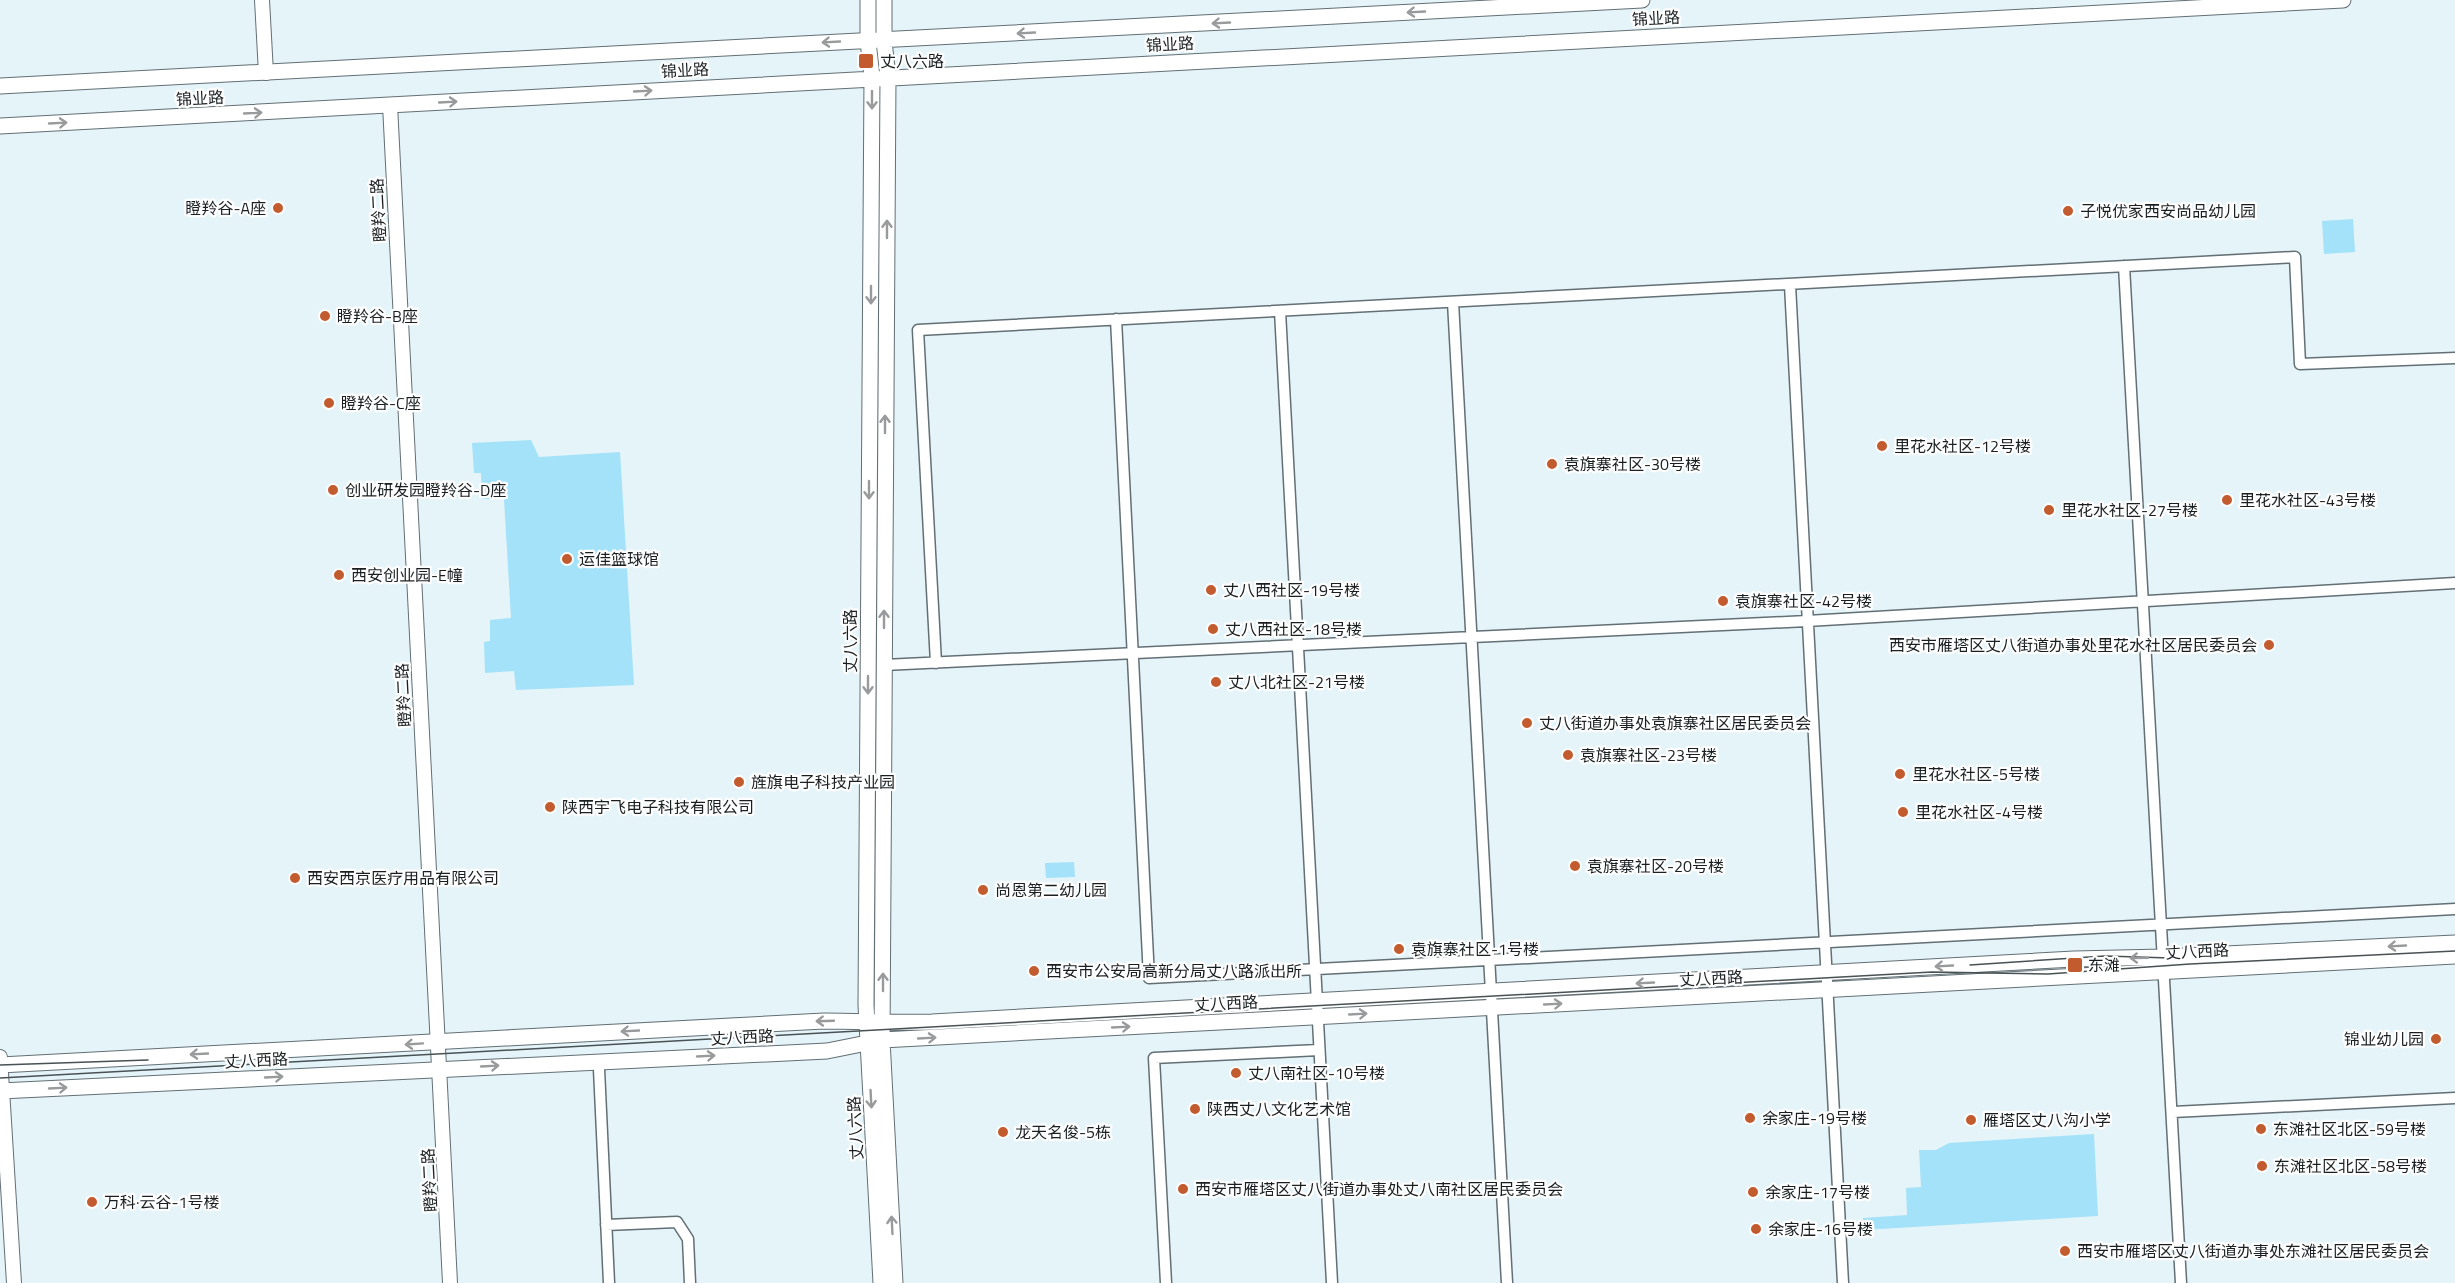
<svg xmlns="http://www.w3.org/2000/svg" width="2455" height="1283" font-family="'Titillium Web','Noto Sans SC',sans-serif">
	<rect width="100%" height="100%" fill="#e5f4f9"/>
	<path fill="#a3e2f9" d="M 2353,219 L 2355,252 L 2324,254 L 2322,221 Z
		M 531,440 L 539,457 L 620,452 L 634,685 L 516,690 L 514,671 L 485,673 L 484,642 L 490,641 L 490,620 L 511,618 L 504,499 L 482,499 L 481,473 L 474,473 L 472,443 Z
		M 1074,862 L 1075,877 L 1046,878 L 1045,863 Z
		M 2094,1134 L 2098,1216 L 1864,1230 L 1863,1218 L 1907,1215 L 1906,1188 L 1921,1187 L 1919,1150 L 1936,1150 L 1949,1143 Z"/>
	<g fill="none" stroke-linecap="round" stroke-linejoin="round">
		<g stroke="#626f74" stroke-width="13">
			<path id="minor" d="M 2124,266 L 2181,1283
				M 1790,285 L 1843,1283
				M 1453,302 L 1507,1283
				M 1280,311 L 1332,1283
				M 1116,319 L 1149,978 L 2455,909
				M 936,663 L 918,330 L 2295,257 L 2300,364 L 2455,358
				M 884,665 L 1807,621 L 2455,583
				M 599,1069 L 609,1283
				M 2173,1112 L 2455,1098
				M 606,1225 L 677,1222 L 688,1239 L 690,1283
				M 1166,1283 L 1154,1058 L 1319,1050"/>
		</g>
		<g stroke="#626f74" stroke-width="16">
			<path id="tertiary" d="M 262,0 L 266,73
				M 390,105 L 450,1283
				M 0,1057 L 14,1283"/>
		</g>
		<g stroke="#626f74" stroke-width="17">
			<path id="secondary" d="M 868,0 L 868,41 L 872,77 L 866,1005 L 881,1283
				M 884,0 L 884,41 L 888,77 L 882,1040 L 895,1283
				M 0,86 L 1642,0
				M 0,126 L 2343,0
				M 0,1065 L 824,1021 C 860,1021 895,1023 932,1022 L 2074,959 L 2163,957 L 2455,943
				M 0,1091 L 827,1051 L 882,1040 L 2455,956"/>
		</g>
		<use href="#minor" stroke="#fff" stroke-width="10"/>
		<use href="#tertiary" stroke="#fff" stroke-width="14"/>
		<use href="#secondary" stroke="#fff" stroke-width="15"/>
		<path stroke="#485153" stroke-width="1.5" d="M 1970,965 L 2105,956 L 2170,958
			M 0,1065 L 148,1060
			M 0,1078 L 1932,972 L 2048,974 L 2190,964 L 2455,951"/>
	</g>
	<defs><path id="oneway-shaft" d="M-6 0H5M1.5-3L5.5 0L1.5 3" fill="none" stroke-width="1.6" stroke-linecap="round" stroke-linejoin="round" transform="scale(1.5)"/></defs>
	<g stroke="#989a9b">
		<use href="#oneway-shaft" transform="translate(1416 12) rotate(177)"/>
		<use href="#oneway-shaft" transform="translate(1221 23) rotate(177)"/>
		<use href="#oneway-shaft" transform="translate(1026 33) rotate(177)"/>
		<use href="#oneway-shaft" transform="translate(831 42) rotate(177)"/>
		<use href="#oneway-shaft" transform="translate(643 91) rotate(-3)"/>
		<use href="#oneway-shaft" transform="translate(872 100) rotate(90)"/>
		<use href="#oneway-shaft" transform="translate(448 102) rotate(-3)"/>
		<use href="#oneway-shaft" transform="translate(253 113) rotate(-3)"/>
		<use href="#oneway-shaft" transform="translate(58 123) rotate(-3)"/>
		<use href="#oneway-shaft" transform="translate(887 229) rotate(-90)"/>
		<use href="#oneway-shaft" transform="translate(871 295) rotate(90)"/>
		<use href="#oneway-shaft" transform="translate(885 424) rotate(-90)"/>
		<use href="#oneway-shaft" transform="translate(869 490) rotate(90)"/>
		<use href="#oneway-shaft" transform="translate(884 619) rotate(-90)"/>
		<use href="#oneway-shaft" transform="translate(868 685) rotate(90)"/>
		<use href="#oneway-shaft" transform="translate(2397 946) rotate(177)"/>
		<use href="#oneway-shaft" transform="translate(2139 958) rotate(179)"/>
		<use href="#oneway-shaft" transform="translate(1944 966) rotate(177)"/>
		<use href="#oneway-shaft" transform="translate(883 982) rotate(-90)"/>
		<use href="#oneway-shaft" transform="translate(1645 983) rotate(177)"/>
		<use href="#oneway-shaft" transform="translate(1553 1004) rotate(-3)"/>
		<use href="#oneway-shaft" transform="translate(1358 1014) rotate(-3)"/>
		<use href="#oneway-shaft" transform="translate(825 1021) rotate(178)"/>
		<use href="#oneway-shaft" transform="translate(1121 1027) rotate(-3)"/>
		<use href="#oneway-shaft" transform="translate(630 1031) rotate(177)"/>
		<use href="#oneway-shaft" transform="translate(927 1038) rotate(-3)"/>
		<use href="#oneway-shaft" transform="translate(414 1044) rotate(176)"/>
		<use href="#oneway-shaft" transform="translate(199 1054) rotate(177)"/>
		<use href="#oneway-shaft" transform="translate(706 1056) rotate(-3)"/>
		<use href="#oneway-shaft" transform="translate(490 1066) rotate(-3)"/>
		<use href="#oneway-shaft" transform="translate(274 1077) rotate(-3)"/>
		<use href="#oneway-shaft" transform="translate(58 1088) rotate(-3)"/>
		<use href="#oneway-shaft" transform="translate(871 1099) rotate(87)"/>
		<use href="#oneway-shaft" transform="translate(892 1225) rotate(-93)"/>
	</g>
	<g fill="#c25b2e" stroke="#fefefe" stroke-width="2">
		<rect x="858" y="53" width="16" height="16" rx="3"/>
		<circle cx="278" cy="208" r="6"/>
		<circle cx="2068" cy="211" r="6"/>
		<circle cx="325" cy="316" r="6"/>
		<circle cx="329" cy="403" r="6"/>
		<circle cx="1882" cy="446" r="6"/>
		<circle cx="1552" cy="464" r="6"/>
		<circle cx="333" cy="490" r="6"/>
		<circle cx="2227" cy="500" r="6"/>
		<circle cx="2049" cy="510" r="6"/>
		<circle cx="567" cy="559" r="6"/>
		<circle cx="339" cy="575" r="6"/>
		<circle cx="1211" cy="590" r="6"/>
		<circle cx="1723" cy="601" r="6"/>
		<circle cx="1213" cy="629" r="6"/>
		<circle cx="2269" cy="645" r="6"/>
		<circle cx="1216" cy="682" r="6"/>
		<circle cx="1527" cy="723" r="6"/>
		<circle cx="1568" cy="755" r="6"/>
		<circle cx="1900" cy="774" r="6"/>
		<circle cx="739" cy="782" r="6"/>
		<circle cx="550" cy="807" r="6"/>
		<circle cx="1903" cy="812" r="6"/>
		<circle cx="1575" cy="866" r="6"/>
		<circle cx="295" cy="878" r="6"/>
		<circle cx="983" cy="890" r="6"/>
		<circle cx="1399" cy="949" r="6"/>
		<rect x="2067" y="957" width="16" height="16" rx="3"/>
		<circle cx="1034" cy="971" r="6"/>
		<circle cx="2436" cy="1039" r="6"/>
		<circle cx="1236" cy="1073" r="6"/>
		<circle cx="1195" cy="1109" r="6"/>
		<circle cx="1750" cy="1118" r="6"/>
		<circle cx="1971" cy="1120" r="6"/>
		<circle cx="2261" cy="1129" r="6"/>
		<circle cx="1003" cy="1132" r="6"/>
		<circle cx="2262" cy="1166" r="6"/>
		<circle cx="1183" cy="1189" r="6"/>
		<circle cx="1753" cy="1192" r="6"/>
		<circle cx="92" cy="1202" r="6"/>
		<circle cx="1756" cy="1229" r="6"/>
		<circle cx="2065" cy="1251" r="6"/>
	</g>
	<g text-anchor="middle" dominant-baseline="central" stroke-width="4.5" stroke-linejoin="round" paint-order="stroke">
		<g font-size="16" fill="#191f21" stroke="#fefefe">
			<text transform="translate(1656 18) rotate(-3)">锦业路</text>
			<text transform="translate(1170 44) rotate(-3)">锦业路</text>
			<text transform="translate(685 70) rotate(-3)">锦业路</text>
			<text transform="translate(200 98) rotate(-3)">锦业路</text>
			<text transform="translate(378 210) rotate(-93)">瞪羚二路</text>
			<text transform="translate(850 641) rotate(-90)">丈八六路</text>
			<text transform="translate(403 695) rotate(-93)">瞪羚二路</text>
			<text transform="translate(2197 951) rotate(-3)">丈八西路</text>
			<text transform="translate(1711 978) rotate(-3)">丈八西路</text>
			<text transform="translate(1226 1003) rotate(-3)">丈八西路</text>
			<text transform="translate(742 1037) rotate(-3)">丈八西路</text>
			<text transform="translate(256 1060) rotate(-3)">丈八西路</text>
			<text transform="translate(855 1128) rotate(-93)">丈八六路</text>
			<text transform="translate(429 1180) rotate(-93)">瞪羚二路</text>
		</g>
		<g font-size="16" fill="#191f21" stroke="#fefefe" text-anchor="start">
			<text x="880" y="61">丈八六路</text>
			<text x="266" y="208" text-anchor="end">瞪羚谷-A座</text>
			<text x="2080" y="211">子悦优家西安尚品幼儿园</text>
			<text x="337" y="316">瞪羚谷-B座</text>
			<text x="341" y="403">瞪羚谷-C座</text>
			<text x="1894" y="446">里花水社区-12号楼</text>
			<text x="1564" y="464">袁旗寨社区-30号楼</text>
			<text x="345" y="490">创业研发园瞪羚谷-D座</text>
			<text x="2239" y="500">里花水社区-43号楼</text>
			<text x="2061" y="510">里花水社区-27号楼</text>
			<text x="579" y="559">运佳篮球馆</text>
			<text x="351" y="575">西安创业园-E幢</text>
			<text x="1223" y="590">丈八西社区-19号楼</text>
			<text x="1735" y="601">袁旗寨社区-42号楼</text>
			<text x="1225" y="629">丈八西社区-18号楼</text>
			<text x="2257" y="645" text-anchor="end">西安市雁塔区丈八街道办事处里花水社区居民委员会</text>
			<text x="1228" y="682">丈八北社区-21号楼</text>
			<text x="1539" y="723">丈八街道办事处袁旗寨社区居民委员会</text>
			<text x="1580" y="755">袁旗寨社区-23号楼</text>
			<text x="1912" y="774">里花水社区-5号楼</text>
			<text x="751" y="782">旌旗电子科技产业园</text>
			<text x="562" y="807">陕西宇飞电子科技有限公司</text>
			<text x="1915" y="812">里花水社区-4号楼</text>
			<text x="1587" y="866">袁旗寨社区-20号楼</text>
			<text x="307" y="878">西安西京医疗用品有限公司</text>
			<text x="995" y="890">尚恩第二幼儿园</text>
			<text x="1411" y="949">袁旗寨社区-1号楼</text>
			<text x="2088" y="965">东滩</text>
			<text x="1046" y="971">西安市公安局高新分局丈八路派出所</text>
			<text x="2424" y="1039" text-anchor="end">锦业幼儿园</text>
			<text x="1248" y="1073">丈八南社区-10号楼</text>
			<text x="1207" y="1109">陕西丈八文化艺术馆</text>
			<text x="1762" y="1118">余家庄-19号楼</text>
			<text x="1983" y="1120">雁塔区丈八沟小学</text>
			<text x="2273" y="1129">东滩社区北区-59号楼</text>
			<text x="1015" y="1132">龙天名俊-5栋</text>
			<text x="2274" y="1166">东滩社区北区-58号楼</text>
			<text x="1195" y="1189">西安市雁塔区丈八街道办事处丈八南社区居民委员会</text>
			<text x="1765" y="1192">余家庄-17号楼</text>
			<text x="104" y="1202">万科·云谷-1号楼</text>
			<text x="1768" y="1229">余家庄-16号楼</text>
			<text x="2077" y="1251">西安市雁塔区丈八街道办事处东滩社区居民委员会</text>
		</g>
	</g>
</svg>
